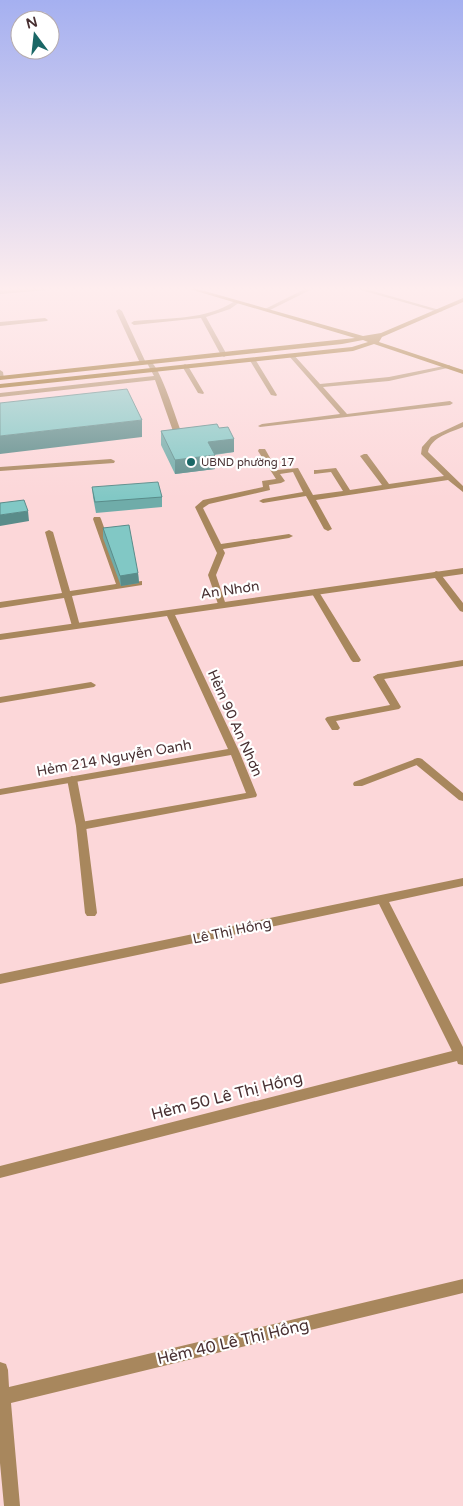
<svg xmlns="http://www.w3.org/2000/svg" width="463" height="1506" font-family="'Varela Round',sans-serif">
	<rect width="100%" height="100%" fill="#fcd7d9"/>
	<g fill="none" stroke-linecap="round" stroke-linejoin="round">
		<path fill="#a8875d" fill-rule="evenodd" d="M 31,288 L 50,288 L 47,290 L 0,294 L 0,290 Z
			M 150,361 C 161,368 176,419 182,434 L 181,436 L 174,434 L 155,380 L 0,397 L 0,393 L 154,376 L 147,363 Z
			M 463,422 L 463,427 C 451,432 431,437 428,452 L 463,486 L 463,492 L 448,480 L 316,500 L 332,529 L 328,531 L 324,529 L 306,496 L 263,503 L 259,501 L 263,499 L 303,492 L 293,472 L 280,474 L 285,481 L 281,483 L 269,485 L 270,490 L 209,504 L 203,508 L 221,544 L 289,534 L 293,536 L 289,538 L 223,549 L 225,553 L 216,575 L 226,605 L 225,607 L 219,607 L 208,575 L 217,553 L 195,507 L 203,500 L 263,487 L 262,481 L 276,479 L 258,451 L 259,449 L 265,449 L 277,470 L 298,468 L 313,495 L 343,491 L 331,472 L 314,474 L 314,470 L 317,470 L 336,468 L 350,490 L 382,485 L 360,456 L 364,454 L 367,454 L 389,484 L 444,476 L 421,454 L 422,447 L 431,437 Z
			M 111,459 L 115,461 L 114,463 L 0,471 L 0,467 Z
			M 94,517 L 100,517 L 101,519 L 124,583 L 142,581 L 142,585 L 72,596 L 80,626 L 76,629 L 72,626 L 64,598 L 0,608 L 0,602 L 62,593 L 45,532 L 49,530 L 53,532 L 70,591 L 116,584 L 93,519 Z
			M 436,571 L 439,572 L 463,603 L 463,612 L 460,611 L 432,574 Z
			M 315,589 L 319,592 L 361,660 L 359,662 L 353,662 L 351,660 L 311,592 Z
			M 378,674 L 383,677 L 401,707 L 399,709 L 336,721 L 340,728 L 338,730 L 332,730 L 325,719 L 327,717 L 390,705 L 373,677 Z
			M 418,758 L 422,759 L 423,761 L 422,763 L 362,786 L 354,786 L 353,784 L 354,782 Z
			M 72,776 L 77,779 L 86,826 L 97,913 L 95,916 L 87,916 L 85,913 L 76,826 L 67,779 Z"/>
		<path fill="#a8875d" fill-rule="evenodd" d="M 307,288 L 314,288 L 268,311 L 263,310 Z
			M 354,288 L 362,288 L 443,311 L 438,312 Z
			M 235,301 L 240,302 L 230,309 L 206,317 L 227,355 L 224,357 L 221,355 L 201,318 L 134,325 L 131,323 L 134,321 C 169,318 206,320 235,301 Z
			M 119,309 L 122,311 L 146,363 L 145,364 L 140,363 L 116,311 Z
			M 45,318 L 48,320 L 47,321 L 0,326 L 0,322 Z
			M 289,354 L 293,354 L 320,384 L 389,377 L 449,365 L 452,367 L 389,381 L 323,387 L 347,414 L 450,401 L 453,403 L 450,405 L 260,427 L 258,426 L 262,424 L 340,414 L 289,356 Z
			M 250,358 L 255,359 L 277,395 L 276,396 L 271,395 L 249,359 Z
			M 185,364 L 188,366 L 204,393 L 203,394 L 198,393 L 182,366 Z
			M 0,370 L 3,372 L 4,379 L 0,379 Z
			M 463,568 L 463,574 L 175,615 L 239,751 L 257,795 L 256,797 L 81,830 L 76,826 L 81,822 L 246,793 L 231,755 L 0,795 L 0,789 L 228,749 L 167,616 L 0,640 L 0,634 Z
			M 463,660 L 463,666 L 378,680 L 373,677 L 378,674 Z
			M 91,682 L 96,685 L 94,687 L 0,703 L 0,697 Z
			M 418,758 L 422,759 L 463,793 L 463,801 L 459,800 L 414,763 L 413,761 L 414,759 Z
			M 463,878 L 463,886 L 389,902 L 463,1047 L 463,1065 L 458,1064 L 457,1061 L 0,1178 L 0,1166 L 452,1051 L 379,904 L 0,984 L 0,974 Z
			M 463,1279 L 463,1293 L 11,1403 L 20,1506 L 4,1506 L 0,1463 L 0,1362 L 6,1364 L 8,1370 L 9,1387 Z"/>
		<path fill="#8a5b08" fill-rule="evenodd" d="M 186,288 L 194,288 L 363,336 L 381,333 L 463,298 L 463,302 L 382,337 L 379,342 L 463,370 L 463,374 L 374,344 L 353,351 L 0,388 L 0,384 L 352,347 L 368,342 L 363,340 L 342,344 L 0,380 L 0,376 L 355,338 Z"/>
	</g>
	<path fill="#6faca9" d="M 219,428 L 234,439 L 234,452 L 215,455 L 215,469 L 175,474 L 161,445 L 161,431 Z
		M 92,487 L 162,497 L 162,507 L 96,513 L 93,497 Z
		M 103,528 L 138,573 L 139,583 L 121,586 L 103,538 Z"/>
	<path fill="#5a8c8a" d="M 142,420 L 142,437 L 0,454 L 0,436 Z
		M 234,439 L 234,452 L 208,455 L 208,442 Z
		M 215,455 L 215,469 L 175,474 L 175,460 Z
		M 28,511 L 29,521 L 0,526 L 0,515 Z
		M 138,573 L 139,583 L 121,586 L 120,576 Z"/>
	<path fill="#81c8c5" stroke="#5a8c8a" d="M 127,389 L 142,420 L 0,436 L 0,403 Z
		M 217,424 L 219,428 L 228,427 L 234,439 L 208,442 L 215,455 L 175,460 L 161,431 Z
		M 158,482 L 162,497 L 95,502 L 92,487 Z
		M 24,500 L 28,511 L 0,515 L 0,503 Z
		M 129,525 L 138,573 L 120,576 L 103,528 Z"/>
	<linearGradient id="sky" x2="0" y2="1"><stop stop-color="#a5b0f0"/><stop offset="0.58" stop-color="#feedee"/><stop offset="1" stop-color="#feedee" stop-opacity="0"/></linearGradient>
	<rect width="463" height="498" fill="url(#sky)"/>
	<circle fill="#1a6766" stroke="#fff" stroke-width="2" cx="191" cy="462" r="5"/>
	<g text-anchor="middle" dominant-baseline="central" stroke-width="4.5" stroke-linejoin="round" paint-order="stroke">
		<g font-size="11" fill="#483032" stroke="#fff" text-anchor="start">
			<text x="201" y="462">UBND phường 17</text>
		</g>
		<g font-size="14" fill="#483032" stroke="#fff">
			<text transform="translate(230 590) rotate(-8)">An Nhơn</text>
			<text transform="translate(235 723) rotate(66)">Hẻm 90 An Nhơn</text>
			<text transform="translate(114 758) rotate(-10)">Hẻm 214 Nguyễn Oanh</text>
			<text transform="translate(232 931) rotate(-12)">Lê Thị Hồng</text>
		</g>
		<g font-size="16" fill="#483032" stroke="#fff">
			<text transform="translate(227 1096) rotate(-14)">Hẻm 50 Lê Thị Hồng</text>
			<text transform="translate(233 1342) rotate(-13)">Hẻm 40 Lê Thị Hồng</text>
		</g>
	</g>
	<g transform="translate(35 35) rotate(345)"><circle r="24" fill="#ffffff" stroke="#b6acad"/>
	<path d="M0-4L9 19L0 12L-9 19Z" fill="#1a6766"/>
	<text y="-8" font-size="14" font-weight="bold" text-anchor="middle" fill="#483032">N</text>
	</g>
</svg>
